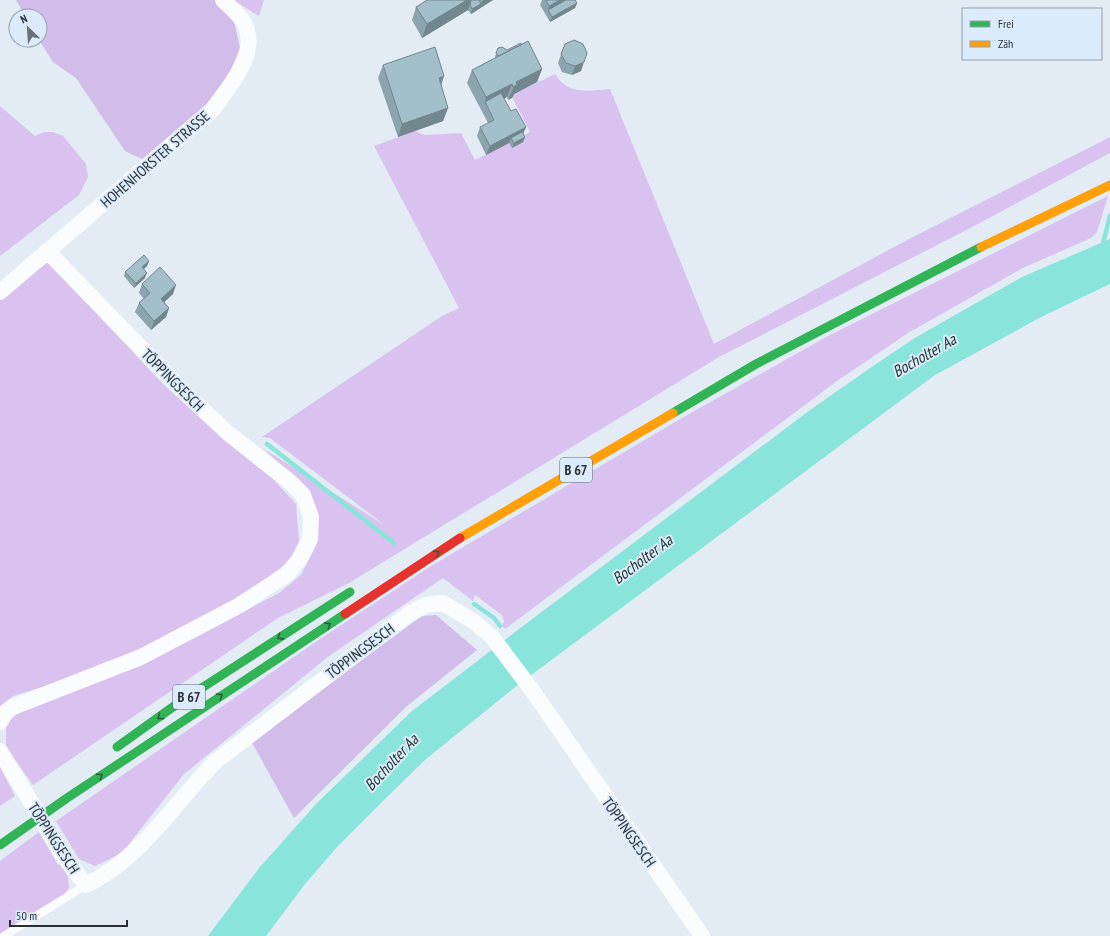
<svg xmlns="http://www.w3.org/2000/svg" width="1110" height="936" font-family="'PT Sans Narrow',sans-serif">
	<rect width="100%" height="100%" fill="#e3ebf4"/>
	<path fill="#d9c2ef" d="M 233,0 L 264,0 L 259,16 Z
		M 555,74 C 567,95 589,91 610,89 L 714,344 L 907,240 L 1110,137 L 1110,153 L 978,224 L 719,357 L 349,583 L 278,618 L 33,785 L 6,747 L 6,726 L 19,710 L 193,639 L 279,593 L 301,575 L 316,545 L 317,510 L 309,491 L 264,449 L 386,526 L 270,438 L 262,437 L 442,316 L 459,308 L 374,146 L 415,131 L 425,135 L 461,133 L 475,160 L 530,132 L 511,95 Z
		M 0,106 L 35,136 L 44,132 L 53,132 L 63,136 L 86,164 L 88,177 L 79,195 L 0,256 Z
		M 1108,196 L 1097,232 L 1091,238 L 1023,268 L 908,333 L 837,381 L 505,629 L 502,626 L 504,621 L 502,615 L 475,595 L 473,601 L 443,578 L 329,656 L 184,774 L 122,853 L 95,866 L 79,859 L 56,821 L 320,639 L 431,566 L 682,418 L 828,336 Z
		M 48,262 L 163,384 L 234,448 L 273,479 L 296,504 L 299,541 L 289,561 L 269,577 L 237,599 L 177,632 L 120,659 L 75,677 L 13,696 L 0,706 L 0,300 Z
		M 0,767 L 15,796 L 0,806 Z
		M 39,832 L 58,865 L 61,864 L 68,877 L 69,888 L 63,897 L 0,936 L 0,861 Z"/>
	<path fill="#d2bce9" d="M 16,0 L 216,0 L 232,12 L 240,48 L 223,88 L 210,104 L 144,160 L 125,151 L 76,78 L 53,62 L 39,40 L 40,16 L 25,16 Z
		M 436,615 L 477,650 L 407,706 L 294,818 L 251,741 L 422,616 Z"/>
	<path fill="#89e5dc" d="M 1110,239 L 1110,284 L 1043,316 L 935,375 L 519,684 L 426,759 L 386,798 L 338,846 L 305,884 L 266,936 L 208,936 L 260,867 L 317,803 L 412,711 L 527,623 L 810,410 L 879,362 L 913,339 L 1022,277 Z"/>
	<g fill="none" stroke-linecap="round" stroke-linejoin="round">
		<path stroke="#89e5dc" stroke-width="4.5" d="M 1102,247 L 1110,216
			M 267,444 L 394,543
			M 474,604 L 494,618 L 500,626"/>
		<path stroke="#fbfcfd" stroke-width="8" d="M 4,936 L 86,885"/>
		<path stroke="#fbfcfd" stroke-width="16" d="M 0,292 L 213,109 C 230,85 260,53 244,23 C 239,14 230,7 223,0
			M 0,722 L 5,713 L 13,707 L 141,657 L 238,606 L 286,575 L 300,559 L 310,539 L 311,517 L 303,495 L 289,481 L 228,433 L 185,393 L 47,251
			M 0,751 L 65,858 L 86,885 C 142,858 173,804 216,761 L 410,613 L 426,605 L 443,603 L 473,621 L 492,637 L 532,690 L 702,936"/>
		<path stroke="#30b455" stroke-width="9" d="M 673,413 L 756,364 L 981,247
			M 117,747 L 177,704 L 350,592
			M 0,845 L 67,798 L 345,614"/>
		<path stroke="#ff9f0a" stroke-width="9" d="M 981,247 L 1110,185
			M 460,538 L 673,413"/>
		<path stroke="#e5322d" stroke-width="9" d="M 345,614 L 460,538"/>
	</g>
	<path fill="#8ca4ad" d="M 427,0 L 493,0 L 471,14 L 468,10 L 422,38 L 412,20 L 416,7 Z
		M 542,0 L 575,0 L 577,3 L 575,8 L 550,22 L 540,5 Z
		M 565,44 L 581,71 L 572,75 L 562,72 L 558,63 Z
		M 498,48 L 542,69 L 537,82 L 514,94 L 512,98 L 508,100 L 507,97 L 504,99 L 511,111 L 526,127 L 523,134 L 525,137 L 523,142 L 512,148 L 509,143 L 486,155 L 477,136 L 480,127 L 488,123 L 467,83 L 472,70 L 495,58 L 495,57 Z
		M 383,65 L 441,85 L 448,108 L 443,121 L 398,137 L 378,78 Z
		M 149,261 L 147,266 L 144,269 L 145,278 L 134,288 L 124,276 L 125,272 Z
		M 142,284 L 173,294 L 164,302 L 169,308 L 166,317 L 151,330 L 135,312 L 139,303 L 144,299 L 139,293 Z"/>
	<path fill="#72868d" d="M 467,0 L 471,0 L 468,10 L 422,38 L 427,24 Z
		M 483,0 L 493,0 L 471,14 L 472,9 L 481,4 Z
		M 560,0 L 572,0 L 548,10 L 549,6 Z
		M 577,3 L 575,8 L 550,22 L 552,17 Z
		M 584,62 L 581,71 L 572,75 L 575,66 Z
		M 542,69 L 537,82 L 514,94 L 512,98 L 508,100 L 516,82 Z
		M 444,76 L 440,89 L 439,78 Z
		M 512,84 L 507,97 L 488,107 L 485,102 L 486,97 Z
		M 448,108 L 443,121 L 398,137 L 402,124 Z
		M 526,127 L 522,136 L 511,138 L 509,143 L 486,155 L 490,146 Z
		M 525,137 L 523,142 L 512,148 L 514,143 Z
		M 149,261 L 147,266 L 140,272 L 142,267 Z
		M 147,273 L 145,278 L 134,288 L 136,283 Z
		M 176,285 L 173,294 L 158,308 L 161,299 Z
		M 169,308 L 166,317 L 151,330 L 154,321 Z"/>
	<path fill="#a3bfc9" stroke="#72868d" d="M 427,0 L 467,0 L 427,24 L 416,7 Z
		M 471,0 L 479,0 L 481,4 L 472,9 L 470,5 Z
		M 546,0 L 560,0 L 549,6 Z
		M 566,0 L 575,0 L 577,3 L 552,17 L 548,10 Z
		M 574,40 L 583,44 L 587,53 L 584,62 L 575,66 L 566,63 L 561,54 L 565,44 Z
		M 528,41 L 542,69 L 516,82 L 517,85 L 513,87 L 512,84 L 486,97 L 472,70 Z
		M 521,43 L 521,45 L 498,56 L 496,53 L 498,48 L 502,47 L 507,50 Z
		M 435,47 L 444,76 L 439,78 L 448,108 L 402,124 L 383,65 Z
		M 501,93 L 511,111 L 516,109 L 526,127 L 490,146 L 480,127 L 494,120 L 485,102 Z
		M 522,132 L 525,137 L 514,143 L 511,138 Z
		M 144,255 L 149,261 L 142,267 L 147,273 L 136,283 L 125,272 Z
		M 160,267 L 176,285 L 161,299 L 169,308 L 154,321 L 139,303 L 150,293 L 142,284 Z"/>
	<defs><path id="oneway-chevron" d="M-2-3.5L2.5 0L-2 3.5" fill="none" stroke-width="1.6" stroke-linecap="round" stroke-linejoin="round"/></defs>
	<g stroke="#2b5e40">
		<use href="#oneway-chevron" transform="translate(437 553) rotate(-33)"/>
		<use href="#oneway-chevron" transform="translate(328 625) rotate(-33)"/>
		<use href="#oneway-chevron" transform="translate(280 637) rotate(147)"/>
		<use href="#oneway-chevron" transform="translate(220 696) rotate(-33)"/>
		<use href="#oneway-chevron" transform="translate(160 717) rotate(144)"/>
		<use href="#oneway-chevron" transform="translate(100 776) rotate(-34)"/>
	</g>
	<g text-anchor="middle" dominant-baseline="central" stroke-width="4" stroke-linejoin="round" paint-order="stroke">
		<g fill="#dcebfb" stroke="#5f6770" stroke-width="1">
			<rect x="560" y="458" width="32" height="24" rx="3"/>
			<rect x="173" y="685" width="32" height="24" rx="3"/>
		</g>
		<g font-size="14" font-weight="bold" fill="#292f34">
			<text x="576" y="470">B 67</text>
			<text x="189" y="697">B 67</text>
		</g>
		<g font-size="15" fill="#292f34" stroke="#dcebfb">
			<text transform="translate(155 159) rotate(-41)">HOHENHORSTER STRASSE</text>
			<text transform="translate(173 380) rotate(45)">TÖPPINGSESCH</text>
			<text transform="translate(360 651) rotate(-37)">TÖPPINGSESCH</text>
			<text transform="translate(629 832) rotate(55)">TÖPPINGSESCH</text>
			<text transform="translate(54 838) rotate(57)">TÖPPINGSESCH</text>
		</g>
		<g font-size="16" font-style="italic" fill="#1a302d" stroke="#dcebfb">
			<text transform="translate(924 355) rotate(-30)">Bocholter Aa</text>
			<text transform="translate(642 559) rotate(-37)">Bocholter Aa</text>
			<text transform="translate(391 762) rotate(-47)">Bocholter Aa</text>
		</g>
	</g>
	<rect x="962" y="8" width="140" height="52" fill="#dcebfb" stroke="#94a0ab"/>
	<rect x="970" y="21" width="20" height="6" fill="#30b455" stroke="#94a0ab"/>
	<text x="998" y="28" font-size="12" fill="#292f34">Frei</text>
	<rect x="970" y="41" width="20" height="6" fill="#ff9f0a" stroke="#94a0ab"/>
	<text x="998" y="48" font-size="12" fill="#292f34">Zäh</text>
	<g transform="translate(28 28) rotate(335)"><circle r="19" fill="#dcebfb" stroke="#94a0ab"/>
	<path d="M0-3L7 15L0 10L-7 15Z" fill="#6a7177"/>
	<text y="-6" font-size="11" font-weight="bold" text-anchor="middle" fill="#292f34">N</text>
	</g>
	<path d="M10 920v6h117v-6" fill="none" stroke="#292f34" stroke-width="2"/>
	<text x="16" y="920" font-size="12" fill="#292f34" stroke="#dcebfb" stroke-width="3" paint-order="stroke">50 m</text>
</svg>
